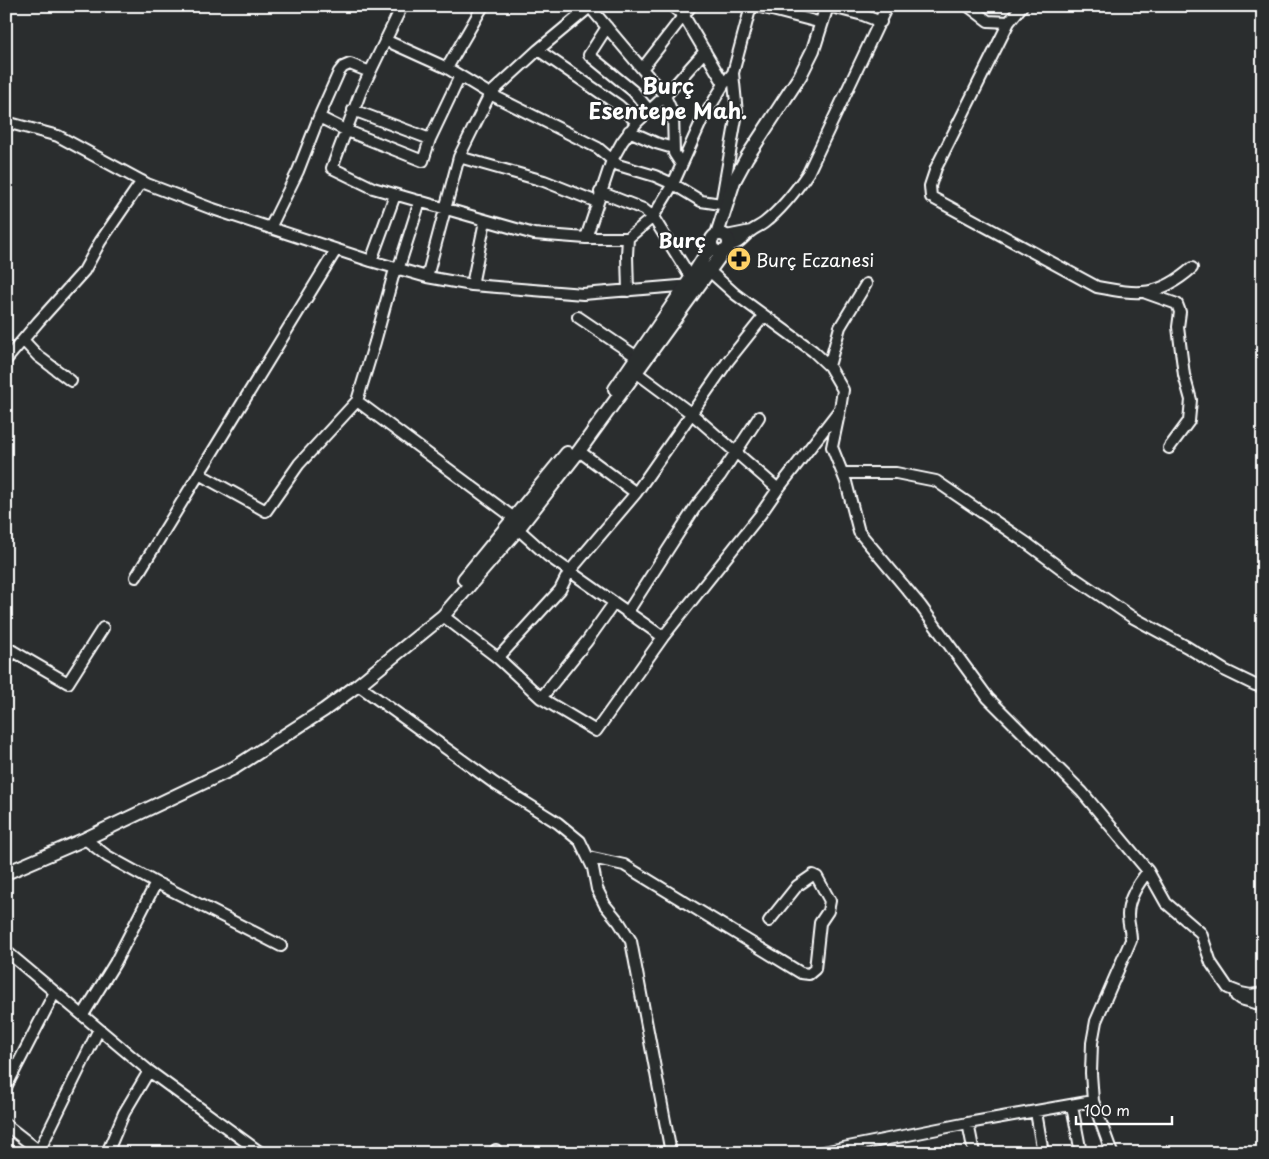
<svg xmlns="http://www.w3.org/2000/svg" width="1269" height="1159" font-family="'Playpen Sans',sans-serif">
	<rect width="100%" height="100%" fill="#2a2d2e"/>
	<filter id="ink" filterUnits="userSpaceOnUse"><feTurbulence type="fractalNoise" baseFrequency=".02" numOctaves="2"/><feDisplacementMap in="SourceGraphic" scale="10" xChannelSelector="R" yChannelSelector="G"/><feConvolveMatrix kernelMatrix="1 2 1 2 8 2 1 2 1" color-interpolation-filters="sRGB"/></filter>
	<g filter="url(#ink)">
		<g fill="none" stroke-linecap="round" stroke-linejoin="round">
			<g stroke="#fff" stroke-width="14">
				<path id="minor" d="M 402,6 L 361,91 L 332,168 L 373,188 L 534,234 L 586,238 L 628,238
					M 589,6 L 665,96 L 673,114 L 674,153 L 681,164
					M 672,6 L 684,16 L 724,84
					M 757,6 L 822,23
					M 828,6 L 863,15 L 881,22
					M 968,6 L 988,21 L 1009,22 L 1022,6
					M 1009,22 L 936,168 L 930,186 L 931,197 L 1097,287 C 1139,295 1159,297 1192,268
					M 607,27 L 589,55 L 633,91 L 649,110
					M 385,40 L 447,68 L 490,94 L 598,148 L 618,165 L 655,176 L 673,184 L 701,201 L 721,204 L 725,207
					M 538,50 L 618,105 L 637,122
					M 447,68 L 483,6
					M 642,69 L 691,6
					M 353,110 L 430,139
					M 319,117 L 345,130 L 423,161 L 430,139 L 460,76
					M 6,122 L 58,136 L 147,184 L 210,208 L 371,261 L 427,277 L 472,285 L 583,294 L 691,285
					M 629,131 L 656,143 L 673,148
					M 459,157 L 544,181 L 597,202
					M 600,192 L 643,209 L 653,217 L 691,278
					M 721,204 L 737,113 L 733,73
					M 270,228 L 298,171 L 319,117 L 339,72 L 343,67 L 350,64 L 370,72
					M 726,236 L 751,231
					M 586,238 L 612,160 L 622,142 L 637,122 L 665,96 L 705,51
					M 729,246 C 740,244 743,237 751,231 C 755,228 760,226 764,223 C 782,209 795,192 808,173 L 887,6
					M 371,261 L 395,195
					M 398,270 L 420,201
					M 427,277 L 459,157 L 490,94 L 538,50 L 591,6
					M 472,285 L 485,221
					M 628,291 L 627,255 L 628,238 L 653,217 L 673,184 L 701,122 L 724,84 L 733,73 L 751,6
					M 1146,293 L 1177,304 L 1180,312 L 1178,327 L 1184,375 L 1191,400 L 1189,421 L 1169,448
					M 578,317 L 637,357
					M 23,340 L 38,356 L 71,381
					M 6,360 L 38,322 L 84,271 L 100,242 L 142,181
					M 829,366 L 840,327 L 866,284
					M 637,373 L 692,414 L 778,489
					M 357,401 L 375,342 L 395,269
					M 840,409 L 832,447 L 846,482 L 859,532 L 920,605 L 988,698 L 1082,792 L 1148,871 C 1138,884 1128,898 1128,915 C 1128,923 1131,931 1131,940 L 1096,1021 L 1092,1043 L 1091,1073 L 1093,1101 L 1112,1153
					M 579,451 L 636,493
					M 843,473 L 896,473 L 936,481 L 1028,544 L 1067,573 L 1132,617 L 1187,647 L 1224,670 L 1255,685 L 1263,687
					M 199,474 L 336,250
					M 518,529 L 548,556 L 663,637
					M 136,577 L 199,474 L 266,511 L 299,464 L 357,401 L 514,518
					M 614,603 L 587,641 L 541,698 L 596,731 L 663,637 L 760,515 L 778,489 L 840,409 L 843,390 L 829,366 L 813,351 L 735,294 L 705,267
					M 627,613 L 696,506 L 720,476 L 759,417
					M 443,616 L 498,658 L 541,698
					M 6,647 L 68,683 L 103,628
					M 498,658 L 560,590 L 569,572 L 636,493 L 728,361 L 764,316
					M 6,662 L 13,651
					M 358,685 L 494,783 L 558,823 L 580,841 L 593,868 L 597,889 L 605,905 L 619,922 L 631,941 L 671,1153
					M 85,839 L 107,856 L 156,883 L 161,885 L 281,946
					M 588,857 L 624,865 L 801,973 L 809,974 L 815,969 L 820,923 L 828,911 L 830,901 L 817,877 L 813,875 L 797,886 L 769,921
					M 1148,871 L 1166,903 L 1201,933 L 1211,963 L 1228,988 L 1241,993 L 1251,995 L 1263,993
					M 6,951 L 149,1071 L 261,1153
					M 1236,996 L 1240,999 L 1263,1005
					M 83,1015 L 115,963 L 156,883
					M 6,1087 L 55,992
					M 1072,1106 L 1081,1153
					M 1036,1112 L 1043,1153
					M 968,1123 L 974,1153
					M 6,1125 L 42,1153
					M 496,1150 L 497,1153
					M 38,1153 L 99,1029
					M 107,1153 L 124,1113 L 149,1071
					M 818,1153 L 968,1123 L 1093,1101"/>
			</g>
			<g stroke="#fff" stroke-width="16">
				<path id="major" d="M711 243a9 9 0 1 1 18 0a9 9 0 1 1-18 0Z
					M 717,234 L 734,181 L 747,157 L 800,76 L 813,50 L 827,6
					M 615,389 L 691,278 L 711,246
					M 464,579 L 567,453
					M 6,873 L 85,839 L 234,768 L 324,710 L 358,685 L 443,616 L 518,529 L 579,451 L 723,252"/>
			</g>
			<use href="#minor" stroke="#2a2d2e" stroke-width="10"/>
			<use href="#major" stroke="#2a2d2e" stroke-width="12"/>
		</g>
	</g>
	<defs>
		<g id="pharmacy-disc" transform="scale(1.25)"><circle r="9.5" fill="#ffd166" stroke="#2a2d2e"/><path d="M-2-6h4v4h4v4h-4v4h-4v-4h-4v-4h4Z" fill="#111"/></g>
	</defs>
	<g fill-rule="evenodd">
		<use href="#pharmacy-disc" x="739" y="259"/>
	</g>
	<g text-anchor="middle" dominant-baseline="central" stroke-width="4" stroke-linejoin="round" paint-order="stroke">
		<g font-size="18" fill="#fff" stroke="#2a2d2e" text-anchor="start">
			<text x="756" y="259">Burç Eczanesi</text>
		</g>
		<g font-size="20" font-weight="bold" fill="#fff" stroke="#2a2d2e">
			<text x="682" y="240">Burç</text>
		</g>
		<g font-size="22" font-weight="bold" fill="#fff" stroke="#2a2d2e">
			<text x="668" y="84">Burç<tspan x="668" dy="25">Esentepe Mah.</tspan></text>
		</g>
	</g>
	<rect width="1269" height="1159" fill="none" stroke="#2a2d2e" stroke-width="25"/>
	<rect x="12" y="12" width="1244" height="1134" fill="none" stroke="#fff" stroke-width="2" filter="url(#ink)"/>
	<path d="M1076 1116v8h96v-8" fill="none" stroke="#ffffff" stroke-width="2.5"/>
	<text x="1084" y="1116" font-size="15" fill="#ffffff" stroke="#2a2d2e" stroke-width="4" paint-order="stroke">100 m</text>
</svg>
